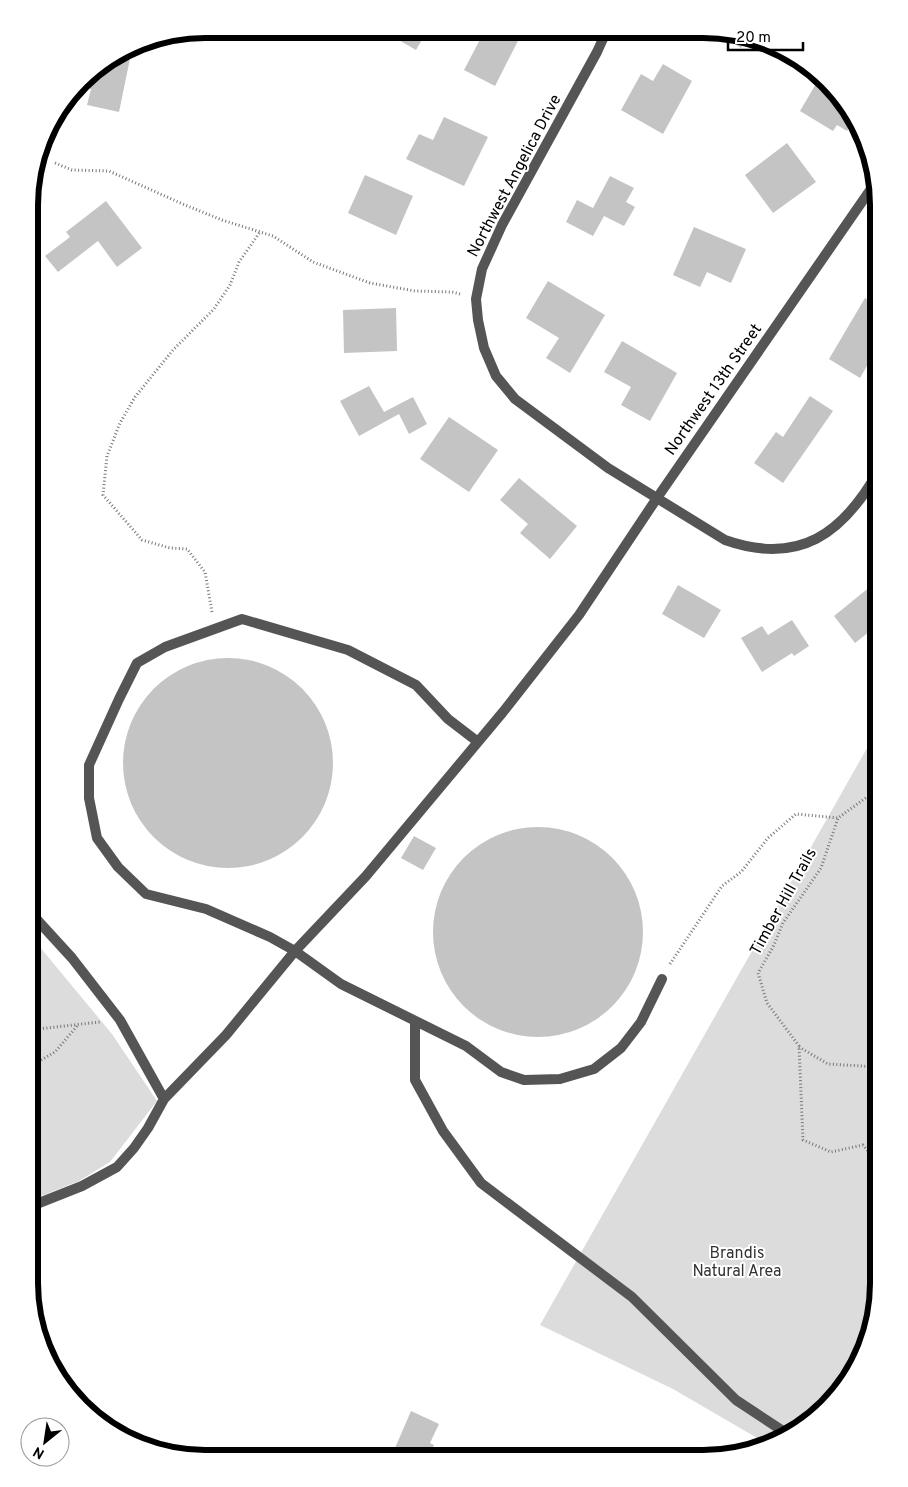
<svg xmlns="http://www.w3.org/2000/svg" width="908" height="1487" font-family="Overpass,sans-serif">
	<rect width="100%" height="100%" fill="#fff"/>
	<path fill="#dcdcdc" d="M 879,727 L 879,1295 L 866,1350 L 843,1389 L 769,1445 L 673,1389 L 540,1325 Z
		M 29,934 L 112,1034 L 157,1101 L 110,1162 L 79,1181 L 29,1201 Z"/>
	<path fill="#c4c4c4" d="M 380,29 L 428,29 L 416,50 Z
		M 485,30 L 515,30 L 522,33 L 495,86 L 464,70 Z
		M 712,30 L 727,30 L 747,39 L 741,48 Z
		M 133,44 L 119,112 L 87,105 L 91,89 L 78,86 L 88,72 Z
		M 663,64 L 692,81 L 663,134 L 621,110 L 641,74 L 653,81 Z
		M 820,77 L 853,120 L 847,131 L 837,125 L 833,131 L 800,111 Z
		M 444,117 L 488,137 L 464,186 L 406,159 L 419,134 L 433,140 Z
		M 787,143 L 816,182 L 773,213 L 745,175 Z
		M 365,175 L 413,196 L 396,235 L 348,213 Z
		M 610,176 L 634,188 L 626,202 L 635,207 L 624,226 L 604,216 L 593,236 L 566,222 L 577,200 L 593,208 Z
		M 106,201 L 142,248 L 117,267 L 98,241 L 58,272 L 45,256 L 70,237 L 66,232 Z
		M 694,227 L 746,249 L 731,283 L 707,272 L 700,287 L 673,275 Z
		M 548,281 L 605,315 L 570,373 L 546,358 L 559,338 L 526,318 Z
		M 865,298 L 879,307 L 879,345 L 860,378 L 829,359 Z
		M 396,308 L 397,351 L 344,353 L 343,310 Z
		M 622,341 L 677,373 L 650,421 L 621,405 L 631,387 L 604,372 Z
		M 369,386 L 384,412 L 413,397 L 427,424 L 409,434 L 399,414 L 359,436 L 340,401 Z
		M 810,396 L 833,411 L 783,483 L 754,463 L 776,432 L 783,437 Z
		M 449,417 L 498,450 L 469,492 L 420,459 Z
		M 519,478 L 577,526 L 550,559 L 520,533 L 528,524 L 500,500 Z
		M 678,585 L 721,610 L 704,638 L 662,614 Z
		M 871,586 L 879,595 L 879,624 L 855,643 L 834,616 Z
		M 792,620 L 809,646 L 794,656 L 792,653 L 762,672 L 741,638 L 762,626 L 768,635 Z
		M123 763a105 105 0 1 1 210 0a105 105 0 1 1-210 0Z
		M433 932a105 105 0 1 1 210 0a105 105 0 1 1-210 0Z
		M 414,836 L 436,848 L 423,870 L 401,858 Z
		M 411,1411 L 439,1424 L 430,1443 L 434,1445 L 428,1457 L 384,1457 L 386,1453 L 392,1455 Z"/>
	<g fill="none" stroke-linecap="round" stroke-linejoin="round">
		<path stroke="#777" stroke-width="3" stroke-dasharray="1 2.5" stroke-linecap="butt" d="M 55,163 L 72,170 L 109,171 L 185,205 L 222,220 L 273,236 L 313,262 L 370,283 L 415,291 L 452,292 L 460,294
			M 212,612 L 205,572 L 187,549 L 170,548 L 142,540 L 103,495 L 107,456 L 120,423 L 135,397 L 173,350 L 214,309 L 230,285 L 239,262 L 260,232
			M 670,964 L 722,886 L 741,872 L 768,838 L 796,814 L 838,818
			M 29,1030 L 100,1022
			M 799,1047 L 828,1064 L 879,1067
			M 29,1067 L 55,1052 L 78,1025
			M 879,1164 L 863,1145 L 831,1152 L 803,1140 L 799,1046 L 767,1003 L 758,973 L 773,947 L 783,923 L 821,868 L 838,818 L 867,797 L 879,796"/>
		<path stroke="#555" stroke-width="10" d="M 478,742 L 448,719 L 416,685 L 348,650 L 242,619 L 165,647 L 137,663 L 119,699 L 89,765 L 89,798 L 97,838 L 118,867 L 146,894 L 206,909 L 270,937 L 295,951 L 341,984 L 466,1046 L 501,1072 L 524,1080 L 560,1079 L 594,1069 L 621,1048 L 641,1022 L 662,979
			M 29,911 L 72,958 L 120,1020 L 164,1099
			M 415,1022 L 415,1080 L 443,1131 L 481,1183 L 632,1297 L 736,1400 L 786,1433
			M 29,1207 L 82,1186 L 117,1167 L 134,1148 L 148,1128 L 164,1099 L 226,1035 L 295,951 L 366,876 L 503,712 L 579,615 L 657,498"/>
		<path stroke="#555" stroke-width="10" d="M 607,30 L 597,52 L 502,225 L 482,269 L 476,299 L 478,320 L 484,348 L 496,376 L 515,399 L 608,468 L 725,540 C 799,566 843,534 879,470
			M 38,156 L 41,157
			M 657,498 L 875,183"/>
	</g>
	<g text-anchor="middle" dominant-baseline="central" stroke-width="4" stroke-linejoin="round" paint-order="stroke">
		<g font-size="16" fill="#000" stroke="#fff">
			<text transform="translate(515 176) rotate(-62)">Northwest Angelica Drive</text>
			<text transform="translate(714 390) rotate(-55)">Northwest 13th Street</text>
			<text transform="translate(784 902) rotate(-61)">Timber Hill Trails</text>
		</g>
		<g font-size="16" fill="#333" stroke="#fff">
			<text x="737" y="1254">Brandis<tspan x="737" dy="18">Natural Area</tspan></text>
		</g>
	</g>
	<path d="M0 0H908V1487H0ZM205 38H703A167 167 0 0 1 870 205V1283A167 167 0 0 1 703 1450H205A167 167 0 0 1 38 1283V205A167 167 0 0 1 205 38Z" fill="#fff" fill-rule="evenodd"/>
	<path fill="none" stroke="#000" stroke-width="6" d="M205 38H703A167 167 0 0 1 870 205V1283A167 167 0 0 1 703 1450H205A167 167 0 0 1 38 1283V205A167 167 0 0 1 205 38Z"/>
	<g transform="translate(45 1442) rotate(210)"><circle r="24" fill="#ffffff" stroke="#999999"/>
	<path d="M0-4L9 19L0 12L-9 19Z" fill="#000000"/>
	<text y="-8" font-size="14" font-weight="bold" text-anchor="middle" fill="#000000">N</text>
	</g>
	<path d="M728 42v8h75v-8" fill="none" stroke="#000000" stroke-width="2.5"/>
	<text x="736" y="42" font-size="15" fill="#000000" stroke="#ffffff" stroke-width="4" paint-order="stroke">20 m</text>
</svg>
